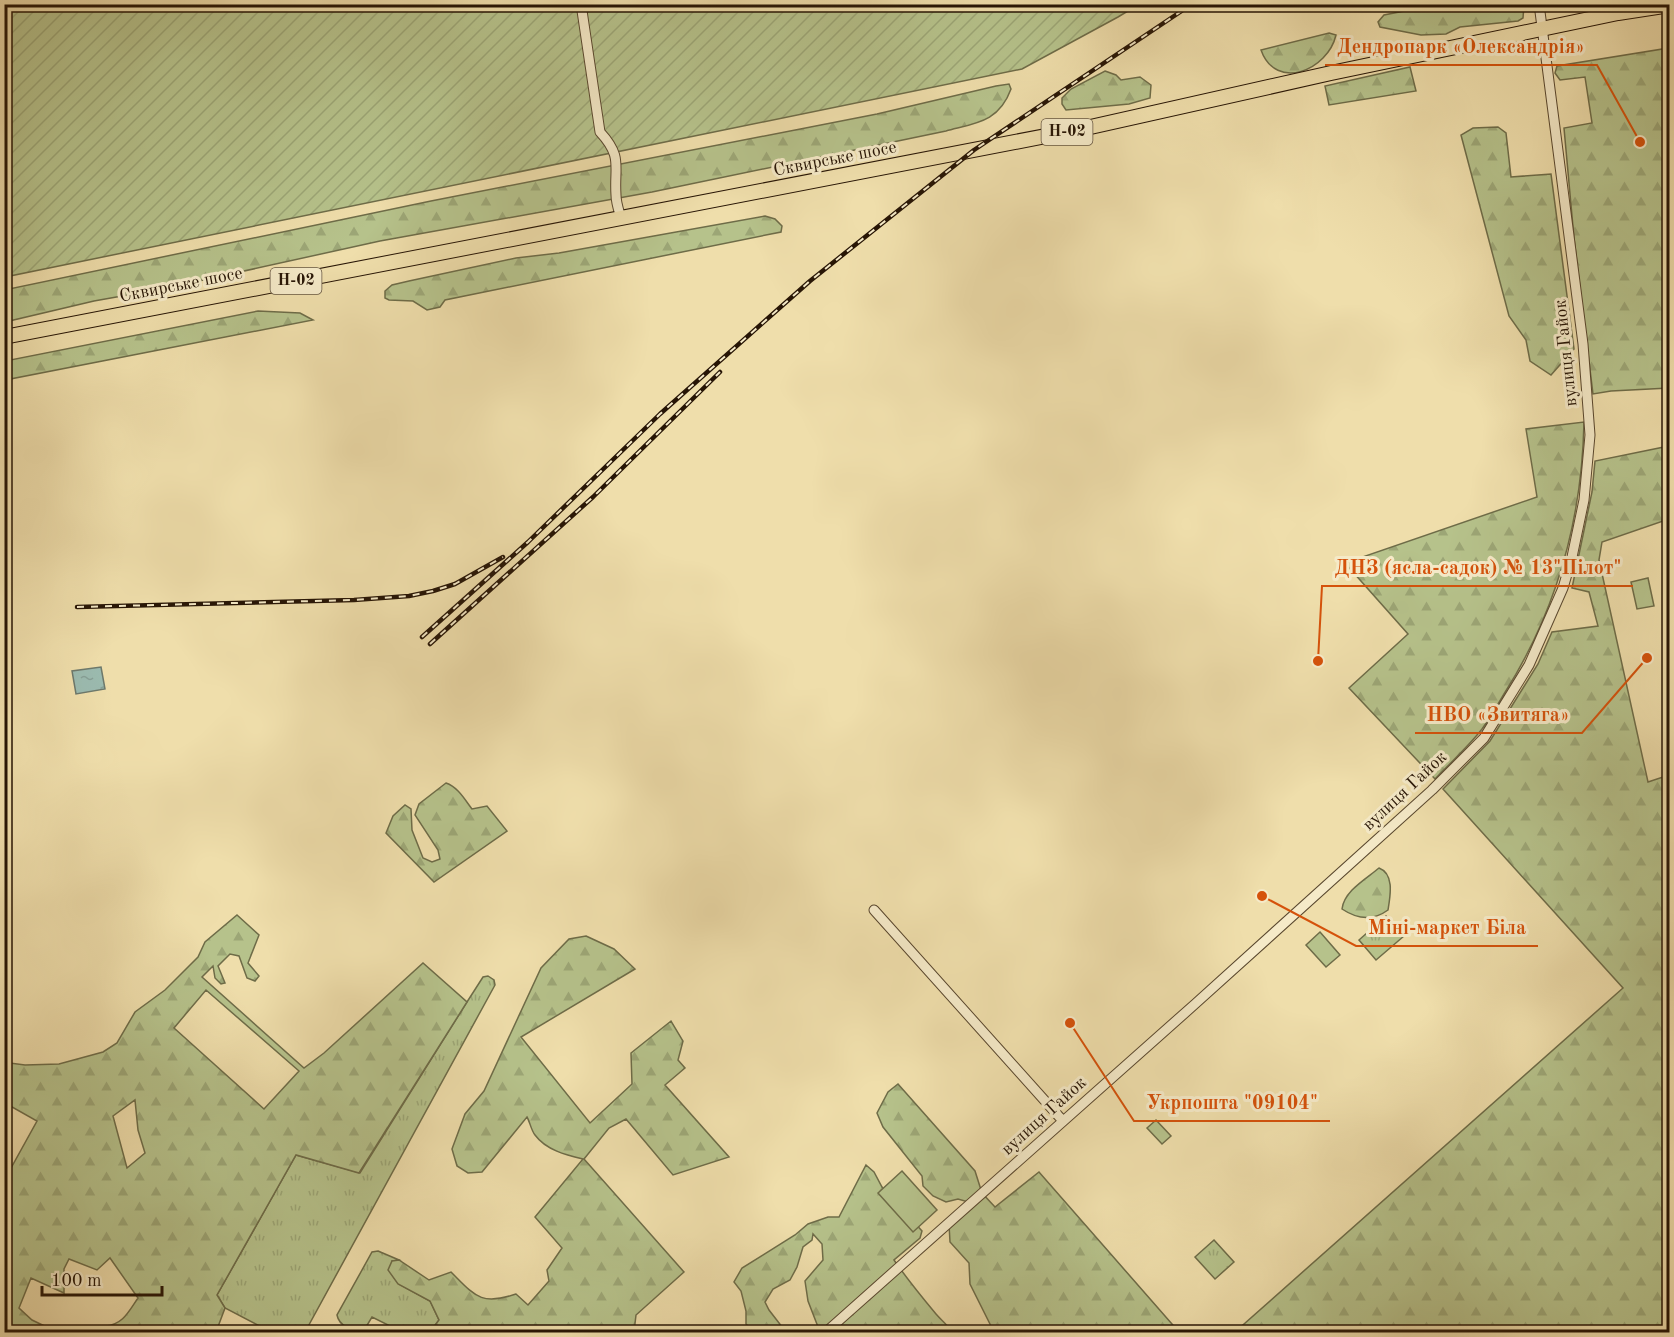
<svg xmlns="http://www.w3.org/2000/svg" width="1674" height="1337" font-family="'Old Standard TT',serif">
	<defs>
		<pattern id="grass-tufts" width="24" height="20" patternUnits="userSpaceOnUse" patternTransform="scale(1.5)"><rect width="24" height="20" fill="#b6c28b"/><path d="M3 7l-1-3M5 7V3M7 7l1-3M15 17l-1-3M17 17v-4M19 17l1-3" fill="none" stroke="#9ca676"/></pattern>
		<pattern id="forest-firs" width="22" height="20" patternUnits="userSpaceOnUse" patternTransform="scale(1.5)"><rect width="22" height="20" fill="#b6c28b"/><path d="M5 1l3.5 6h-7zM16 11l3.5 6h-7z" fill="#9ca676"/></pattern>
		<pattern id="garden-furrows" width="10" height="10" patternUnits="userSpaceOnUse" patternTransform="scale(1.5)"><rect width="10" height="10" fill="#b6c28b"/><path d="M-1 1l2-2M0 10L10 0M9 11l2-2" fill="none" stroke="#9ca676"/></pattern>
		<pattern id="water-ripples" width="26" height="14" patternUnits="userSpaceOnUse" patternTransform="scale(1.5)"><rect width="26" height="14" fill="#9bbbb0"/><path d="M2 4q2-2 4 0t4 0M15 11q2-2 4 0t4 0" fill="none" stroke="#86a096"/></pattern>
	</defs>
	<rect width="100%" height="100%" fill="#efdeab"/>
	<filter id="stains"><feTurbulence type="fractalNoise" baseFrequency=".00333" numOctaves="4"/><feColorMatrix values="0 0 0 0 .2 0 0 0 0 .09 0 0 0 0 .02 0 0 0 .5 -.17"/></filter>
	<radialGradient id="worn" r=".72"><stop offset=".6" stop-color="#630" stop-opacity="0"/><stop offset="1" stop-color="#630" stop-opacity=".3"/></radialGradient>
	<path fill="url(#grass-tufts)" stroke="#6e6c48" stroke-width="1.5" d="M 1386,916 L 1404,936 L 1376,960 L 1359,940 Z
		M 488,976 L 494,980 L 495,985 L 305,1332 L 271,1332 L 225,1308 L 217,1295 L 296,1155 L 360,1173 L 467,1002 L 483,977 Z
		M 1214,1240 L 1234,1262 L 1215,1279 L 1195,1257 Z
		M 378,1251 L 399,1260 L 392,1261 L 399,1284 L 430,1301 L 439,1320 L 430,1332 L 402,1332 L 372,1317 L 363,1332 C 353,1332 339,1326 337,1315 L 372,1252 Z"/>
	<path fill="url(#forest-firs)" stroke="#6e6c48" stroke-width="1.5" fill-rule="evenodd" d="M 1435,5 L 1524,5 L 1523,18 L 1518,21 L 1460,27 L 1446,34 L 1421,35 L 1380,27 L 1378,22 L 1384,15 Z
		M 1329,33 L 1336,35 C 1328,70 1276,92 1261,50 Z
		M 1669,48 L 1669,388 L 1611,391 L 1593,394 L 1574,238 L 1564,128 L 1592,123 L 1585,77 L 1560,80 L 1555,73 L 1557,66 Z
		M 1410,67 L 1416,91 L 1329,105 L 1325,86 Z
		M 1105,71 L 1116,75 L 1121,80 L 1140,77 L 1151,85 L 1150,98 L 1129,104 L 1066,110 L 1062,104 L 1062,98 L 1071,89 Z
		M 1009,84 L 1011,89 C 999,122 976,123 946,131 L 652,192 L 380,241 L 167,288 L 94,301 L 5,322 L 4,290 L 431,201 L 877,114 L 996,86 Z
		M 1498,127 L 1506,133 L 1511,177 L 1551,174 L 1574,349 L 1551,375 L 1530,361 L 1526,340 L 1509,316 L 1461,135 L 1473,128 Z
		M 765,216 L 775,219 L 782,226 L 781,232 L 445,300 L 440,307 L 427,310 L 413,301 L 389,300 L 385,298 L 385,291 L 392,285 L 409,281 L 516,258 L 559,253 Z
		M 258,311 L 300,313 L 313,320 L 5,380 L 5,361 Z
		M 1584,422 C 1582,520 1556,612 1504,694 C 1497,706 1490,718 1482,729 C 1468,747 1450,763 1435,779 L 1349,688 L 1408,634 L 1345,563 L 1537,497 L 1526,429 Z
		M 1669,446 L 1669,519 L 1602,542 L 1599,560 L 1648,782 L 1669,775 L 1669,1332 L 1235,1332 L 1623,988 L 1443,789 L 1490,741 L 1538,664 L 1552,632 L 1598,626 L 1589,592 L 1572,588 L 1592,492 L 1595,461 Z
		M 446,783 C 458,787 465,800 472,809 L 487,806 L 507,831 L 434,882 L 386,833 L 393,816 L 405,805 L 411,809 L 412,830 L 423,858 L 432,862 L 440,859 L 438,850 L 415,815 L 419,804 Z
		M 1379,868 C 1395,874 1390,897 1388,910 C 1373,921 1357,919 1342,909 C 1344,891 1366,879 1379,868 Z
		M 237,915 L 259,935 L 248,963 L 259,976 L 255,981 L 247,978 L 239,956 L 230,954 L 218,966 L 225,983 L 221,984 L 215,978 L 213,966 L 202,977 L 304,1068 L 324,1053 L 423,963 L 467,1002 L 359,1173 L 296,1155 L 217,1295 L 225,1308 L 216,1332 L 101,1332 L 105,1326 C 123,1325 129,1311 138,1298 L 110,1258 L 97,1270 L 69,1259 L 64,1269 L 64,1293 L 31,1278 L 19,1308 L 32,1320 L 57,1332 L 15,1332 L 5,1324 L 5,1179 L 37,1121 L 5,1103 L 5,1072 L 10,1063 L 25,1065 L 59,1064 L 103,1052 L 117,1043 L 135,1012 L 165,990 L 198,957 L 205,942 ZM 206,990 L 299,1071 L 264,1109 L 174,1028 ZM 135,1100 L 138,1130 L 145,1153 L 127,1168 L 113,1116 Z
		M 586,936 L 614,949 L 635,969 L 521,1037 L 590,1123 L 632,1084 L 631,1053 L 671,1021 L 683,1041 L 678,1060 L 685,1068 L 665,1085 L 729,1157 L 673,1175 L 626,1119 L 609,1128 L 584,1159 L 684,1272 L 636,1315 L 634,1332 L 430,1332 L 439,1320 L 430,1301 L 398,1284 L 388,1270 L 392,1261 L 399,1260 L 429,1280 L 451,1272 C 475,1296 481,1306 516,1294 L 528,1305 L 549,1281 L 547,1270 L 562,1248 L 535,1217 L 583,1159 C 566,1155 546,1150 535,1135 C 531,1130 530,1122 527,1117 L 482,1172 L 468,1173 L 457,1166 L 452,1149 L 465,1114 L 484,1091 L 541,968 L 569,939 Z
		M 898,1084 L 975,1171 L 982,1193 L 995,1207 L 1039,1172 L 1179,1332 L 994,1332 L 970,1284 L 969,1263 L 950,1242 L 949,1224 L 972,1203 L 958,1199 L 946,1202 L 933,1196 L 923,1186 L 922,1176 L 883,1127 L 877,1113 L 888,1092 Z
		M 866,1165 L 874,1172 L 882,1187 L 922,1231 L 920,1238 L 894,1260 C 907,1279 921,1296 936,1314 C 942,1321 947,1324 952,1332 L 820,1332 L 808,1301 L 805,1281 L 823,1260 L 822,1244 L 813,1234 L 812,1240 L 803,1247 L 797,1267 L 790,1280 L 773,1289 L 765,1302 L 769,1310 L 786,1332 L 753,1332 L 746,1324 L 746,1311 L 741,1291 L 734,1282 L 742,1268 L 795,1235 L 808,1224 L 828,1217 L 839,1217 Z"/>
	<path fill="url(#garden-furrows)" stroke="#6e6c48" stroke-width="1.5" d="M 5,5 L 1138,5 L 1118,17 L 1022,69 L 5,277 Z"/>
	<path fill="#b6c28b" stroke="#6e6c48" stroke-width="1.5" d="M 1648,578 L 1654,606 L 1637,609 L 1631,582 Z
		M 1320,932 L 1340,955 L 1326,967 L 1306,945 Z
		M 1156,1120 L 1171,1136 L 1162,1144 L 1147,1128 Z
		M 902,1171 L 937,1210 L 913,1232 L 878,1193 Z"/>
	<path fill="url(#water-ripples)" stroke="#6d796c" stroke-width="1.5" d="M 101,667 L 105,689 L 76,694 L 72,671 Z"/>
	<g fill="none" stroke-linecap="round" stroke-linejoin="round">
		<g stroke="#59472e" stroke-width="11">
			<path id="street" d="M 581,4 L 600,132 C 623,157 614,166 616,195 C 616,203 619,211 621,218
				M 874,910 L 1063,1121
				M 826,1332 L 1195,1004 L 1432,790 L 1484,738 L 1529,665 L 1563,588 L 1572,557 L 1584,500 L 1590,435 L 1583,344 L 1539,4"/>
		</g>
		<g stroke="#271505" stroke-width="16">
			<path id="primary" d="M 4,337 L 1077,130 L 1331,73 L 1618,13 L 1670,5"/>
		</g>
		<use href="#street" stroke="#f5eac8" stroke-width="9"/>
		<use href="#primary" stroke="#efdeab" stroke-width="14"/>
		<g stroke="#271505" stroke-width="4.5">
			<path id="rail" d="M 77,607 L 354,600 L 409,596 L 433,591 L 455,584 L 503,557
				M 422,637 L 528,542 L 660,414 L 810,281 L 974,150 L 1192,4
				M 430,644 L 593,497 L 720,372"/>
		</g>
		<use href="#rail" stroke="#f5eac8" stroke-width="2" stroke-dasharray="7" stroke-linecap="butt"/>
	</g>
	<g text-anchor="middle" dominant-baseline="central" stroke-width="6" stroke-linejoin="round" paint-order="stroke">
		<g fill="#f5eac8" stroke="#655540" stroke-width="1.5">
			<rect x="1041.5" y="119" width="51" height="26" rx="4.5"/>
			<rect x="270.5" y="268" width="51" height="26" rx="4.5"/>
		</g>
		<g font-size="16" font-weight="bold" fill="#271505">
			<text x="1067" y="132">Н-02</text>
			<text x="296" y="281">Н-02</text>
		</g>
		<g font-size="18" fill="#271505" stroke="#f5eac8">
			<text transform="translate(835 159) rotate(-11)">Сквирське шосе</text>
			<text transform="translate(181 285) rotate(-11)">Сквирське шосе</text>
			<text transform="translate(1566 353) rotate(-96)">вулиця Гайок</text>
			<text transform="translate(1405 791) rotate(-43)">вулиця Гайок</text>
			<text transform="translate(1044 1116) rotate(-42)">вулиця Гайок</text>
		</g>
	</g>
	<path fill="none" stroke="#d5520b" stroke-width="2" d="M1640 142L1597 65H1325M1318 661L1322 586H1633M1647 658L1582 733H1415M1262 896L1356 946H1538M1070 1023L1134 1121H1330"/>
	<g fill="#d5520b" stroke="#f5eac8" stroke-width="2">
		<circle cx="1640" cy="142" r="6"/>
		<circle cx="1318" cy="661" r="6"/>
		<circle cx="1647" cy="658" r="6"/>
		<circle cx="1262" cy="896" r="6"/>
		<circle cx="1070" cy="1023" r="6"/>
	</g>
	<g font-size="20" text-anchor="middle" font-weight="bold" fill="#d5520b" stroke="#f5eac8" stroke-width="6" stroke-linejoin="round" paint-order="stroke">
		<text x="1461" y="53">Дендропарк «Олександрія»</text>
		<text x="1478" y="574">ДНЗ (ясла-садок) № 13"Пілот"</text>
		<text x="1498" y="721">НВО «Звитяга»</text>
		<text x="1447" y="934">Міні-маркет Біла</text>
		<text x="1232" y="1109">Укрпошта "09104"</text>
	</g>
	<rect width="1674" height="1337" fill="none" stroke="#efdeab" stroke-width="24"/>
	<rect x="6" y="6" width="1662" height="1325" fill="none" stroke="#271505" stroke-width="3"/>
	<rect x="12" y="12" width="1650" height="1313" fill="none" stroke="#271505" stroke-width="1.5"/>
	<path d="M42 1286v9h120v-9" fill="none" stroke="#271505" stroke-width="3"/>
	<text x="51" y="1286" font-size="18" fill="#271505" stroke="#f5eac8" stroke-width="4.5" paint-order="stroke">100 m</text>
	<rect width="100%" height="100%" filter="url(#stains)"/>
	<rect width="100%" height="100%" fill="url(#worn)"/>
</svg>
